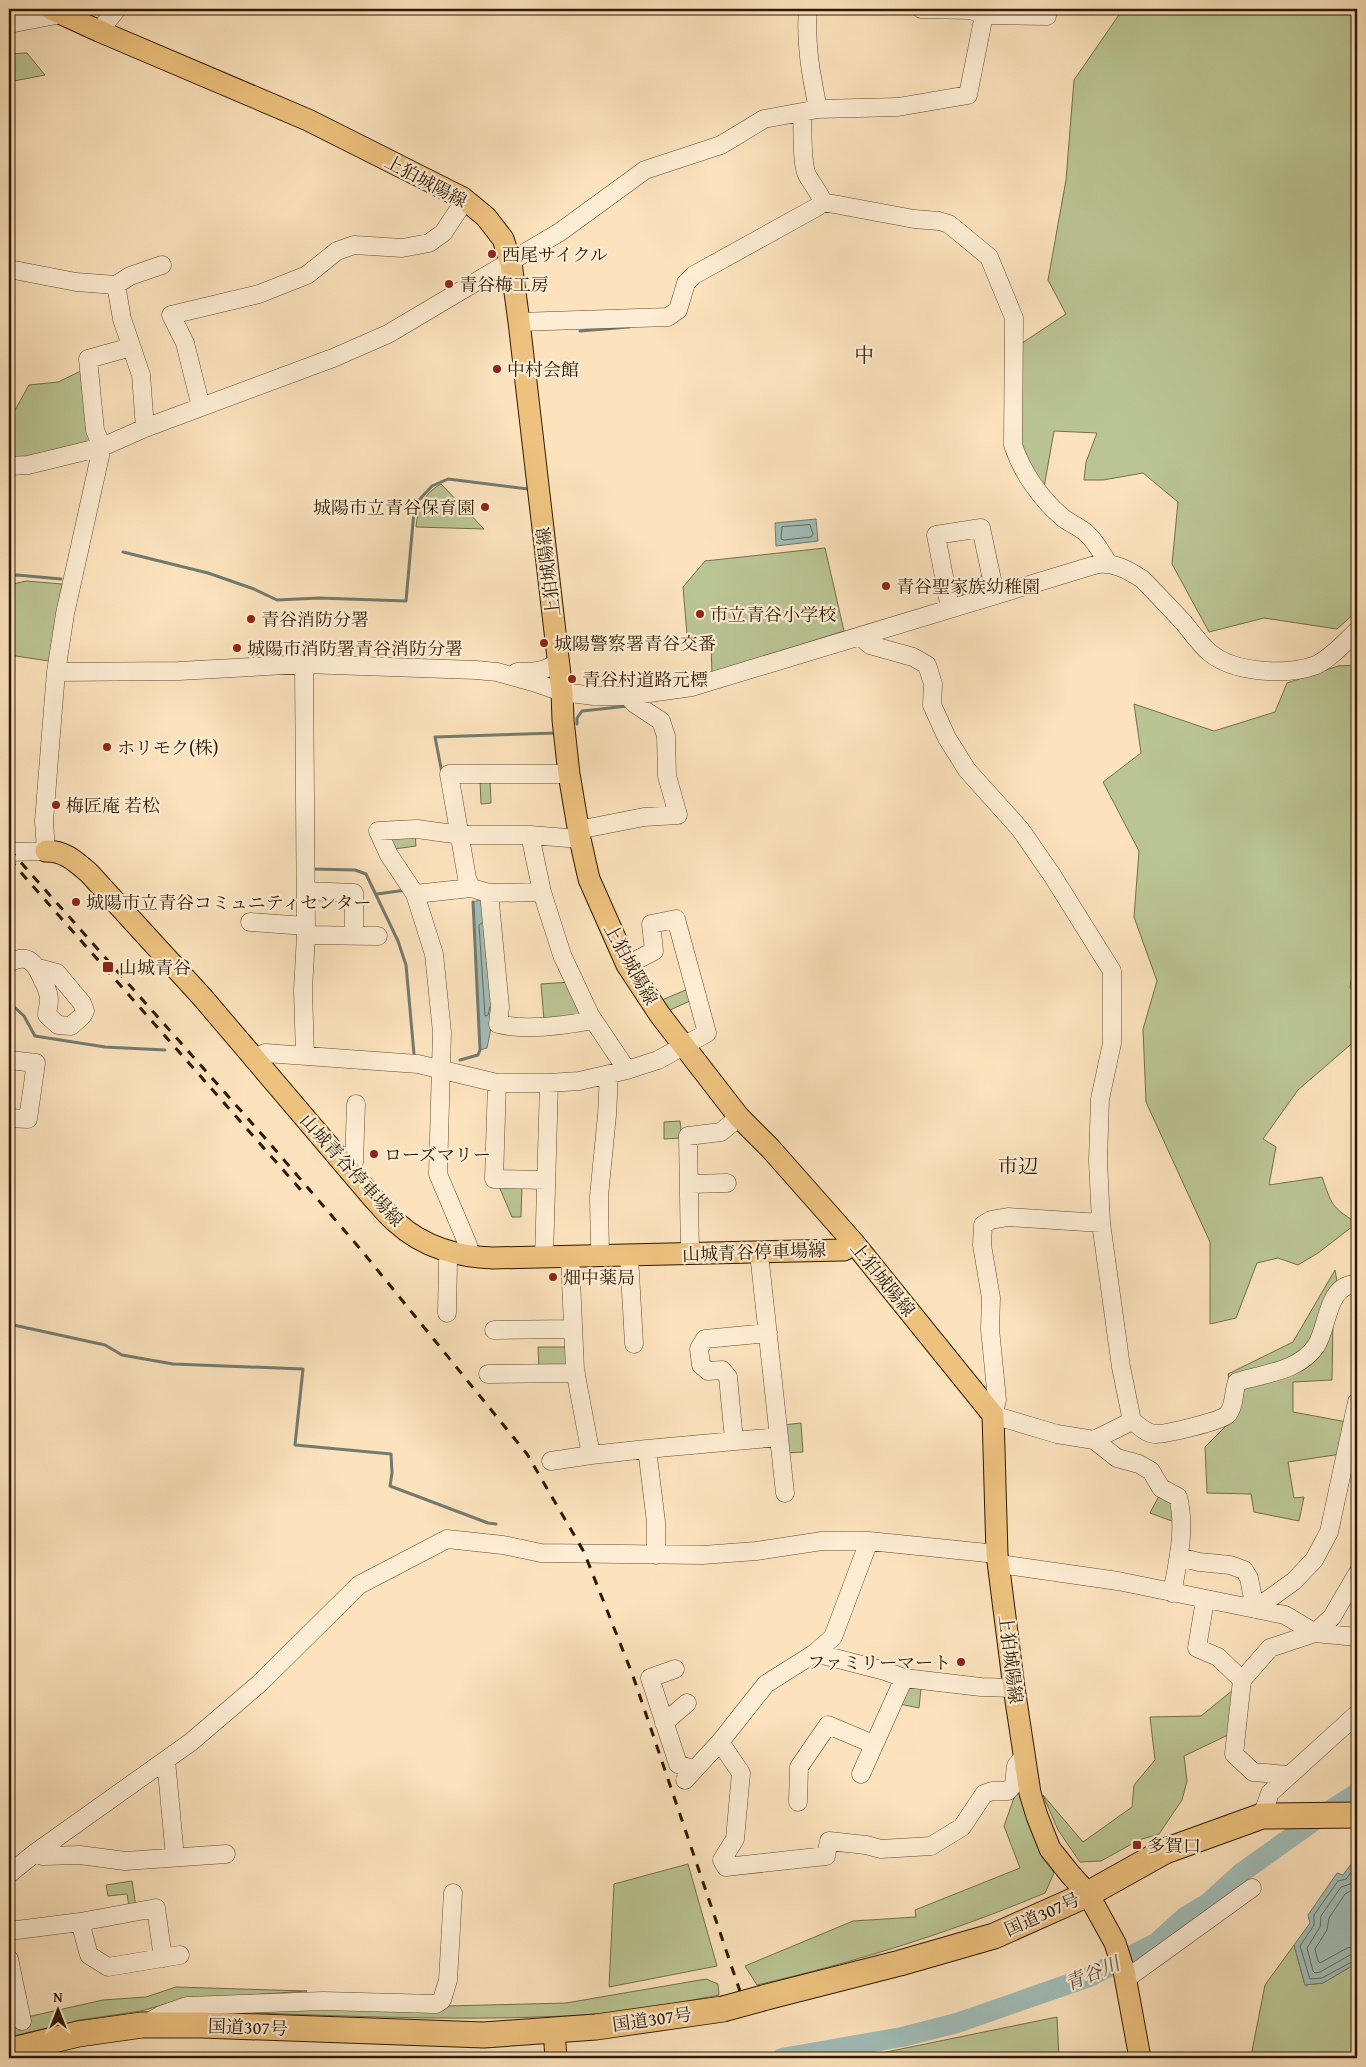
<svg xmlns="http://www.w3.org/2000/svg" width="1366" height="2067" font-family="'Gentium Book Plus','Noto Serif JP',serif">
	<rect width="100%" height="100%" fill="#fce3bd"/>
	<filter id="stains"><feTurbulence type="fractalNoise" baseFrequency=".004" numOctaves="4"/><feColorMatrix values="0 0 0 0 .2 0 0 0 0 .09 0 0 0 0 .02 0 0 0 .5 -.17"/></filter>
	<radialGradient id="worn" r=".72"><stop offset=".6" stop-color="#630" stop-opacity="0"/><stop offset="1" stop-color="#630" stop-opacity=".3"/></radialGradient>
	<path fill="#bbc594" stroke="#746f4b" d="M 1123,9 L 1357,9 L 1357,611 L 1337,629 L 1264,618 L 1209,632 L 1172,564 L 1178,502 L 1143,473 L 1103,480 L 1084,480 L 1086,462 L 1097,433 L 1054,431 L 1043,493 L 1016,441 L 1019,345 L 1066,314 L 1048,280 L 1066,180 L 1074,80 Z
		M 27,53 L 45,75 L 9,82 L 9,54 Z
		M 85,369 L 95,442 L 9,462 L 9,411 L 15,410 L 29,385 L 58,382 Z
		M 441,484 L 484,529 L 416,527 C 418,508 423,494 441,484 Z
		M 825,548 L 844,631 L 712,674 L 711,646 L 688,647 L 683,587 L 705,561 Z
		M 986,575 L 989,587 L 956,596 L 953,583 Z
		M 26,581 L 62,584 L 49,661 L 9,655 L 9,585 Z
		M 1357,665 L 1357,944 L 1350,987 L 1357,1000 L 1357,1039 L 1298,1090 L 1263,1139 L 1276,1147 L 1269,1185 L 1322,1177 C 1332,1205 1331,1207 1357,1223 L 1318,1253 L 1298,1265 L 1278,1258 L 1257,1263 L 1236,1318 L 1210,1324 L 1210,1242 L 1146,1102 L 1143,1029 L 1157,981 L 1134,917 L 1139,851 L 1103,782 L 1141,753 L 1134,704 L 1214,731 L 1275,712 L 1287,683 L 1338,666 Z
		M 490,779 L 491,803 L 481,804 L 480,780 Z
		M 415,834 L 416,846 L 394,849 L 389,839 Z
		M 571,982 L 588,1017 L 544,1020 L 541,984 Z
		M 688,989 L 692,1000 L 670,1010 L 662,1000 Z
		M 680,1121 L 682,1138 L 664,1139 L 664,1122 Z
		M 498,1184 L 522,1185 L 521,1217 L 512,1217 Z
		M 1335,1270 L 1340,1298 L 1333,1319 L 1332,1380 L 1293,1382 L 1293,1412 L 1347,1422 L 1341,1454 L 1288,1462 L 1294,1498 L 1304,1497 L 1299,1521 L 1254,1512 L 1251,1494 L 1207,1493 L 1205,1447 L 1237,1415 L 1228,1374 L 1293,1342 Z
		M 538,1347 L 571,1347 L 572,1370 L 539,1370 Z
		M 801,1423 L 803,1452 L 786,1453 L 783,1425 Z
		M 1160,1494 L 1174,1500 L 1177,1523 L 1150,1513 Z
		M 910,1686 L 921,1688 L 919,1708 L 899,1704 Z
		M 1233,1690 L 1228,1735 L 1184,1756 L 1187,1781 L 1182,1800 L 1159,1834 L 1139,1840 L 1101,1861 L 1080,1862 L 1058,1830 L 1043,1795 L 1083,1842 L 1132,1807 L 1134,1785 L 1155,1760 L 1150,1717 L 1201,1716 Z
		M 1020,1781 L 1032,1830 L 1054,1873 L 1045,1893 C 952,1932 856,1962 757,1985 L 745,1966 L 853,1921 L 916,1917 L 915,1910 L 1020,1868 L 1004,1826 Z
		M 688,1864 L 717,1966 L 609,1987 L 614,1884 Z
		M 132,1881 L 136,1907 L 129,1907 L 127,1894 L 108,1896 L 106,1885 Z
		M 1294,1945 L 1305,1985 L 1323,1983 L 1357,1963 L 1357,2058 L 1256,2058 L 1252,2051 L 1265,1985 Z
		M 706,1979 L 718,1984 L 719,1995 C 668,2005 616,2014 565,2016 C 440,2022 310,2014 185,2011 L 330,2006 L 444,2010 L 448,2006 L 566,2003 Z
		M 176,1987 L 307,1991 L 180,2000 L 141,2011 L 80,2020 L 9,2037 L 9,2021 L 103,2000 L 146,1997 Z
		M 1057,2017 L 1059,2058 L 857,2058 Z"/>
	<path fill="#a1bdb8" stroke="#737b6f" d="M 816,519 L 818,541 L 776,546 L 775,523 Z
		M 483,899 L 496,1004 L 487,1048 L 480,1050 L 473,902 Z
		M 1357,1856 L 1357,1963 L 1323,1983 L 1305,1985 L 1294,1945 L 1310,1923 L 1308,1915 L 1337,1873 L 1343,1875 Z"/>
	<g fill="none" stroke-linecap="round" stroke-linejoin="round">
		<path stroke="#676b5d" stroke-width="1" d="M 810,525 L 813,534 L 811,537 L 784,540 L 781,539 L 782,527 Z
			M 482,923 L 479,925 L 485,1016 L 488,1015 L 490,1007
			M 1357,1865 L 1346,1879 L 1338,1881 L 1314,1915 L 1314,1925 L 1300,1946 L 1310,1979 L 1322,1978 L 1357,1959
			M 1357,1875 L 1350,1884 L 1341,1887 L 1321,1916 L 1320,1927 L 1307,1948 L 1313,1971 L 1315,1973 L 1320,1972 L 1350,1955 L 1357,1953
			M 1357,1887 L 1345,1894 L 1329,1918 L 1327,1930 L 1315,1949 L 1318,1961 L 1320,1963 L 1347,1948 L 1357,1946"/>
		<path stroke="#737b6f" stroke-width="3" d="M 580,331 L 629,327
			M 123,552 L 208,573 L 254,589 L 277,600 L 319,598 L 406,601 L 414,511 L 419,500 L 432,486 L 448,479 L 528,489 L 528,486
			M 9,576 L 17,575 L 61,579
			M 577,724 L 577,718 L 582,711 L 628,706
			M 442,773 L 435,737 L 557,733
			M 312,869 L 355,870 L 366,874 L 398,941 L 406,965 L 414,1054
			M 377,894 L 406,890
			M 9,1002 L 24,1016 L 35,1036 L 105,1047 L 165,1050
			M 460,1060 L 478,1055 L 480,1050 L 473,902
			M 9,1324 L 105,1345 L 122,1355 L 173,1364 L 303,1369 L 295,1445 L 391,1454 L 392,1473 L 390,1486 L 488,1523 L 496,1524"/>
		<path stroke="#a1bdb8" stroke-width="20" d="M 782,2058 L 902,2037 L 957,2023 L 1089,1977 L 1156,1943 L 1186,1916 L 1208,1903 L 1241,1873 L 1314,1821 L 1357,1793"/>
		<g stroke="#614c31" stroke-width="19">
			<path id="minor" d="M 808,9 C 805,43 811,75 818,109
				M 921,9 L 971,10 L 984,15
				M 9,24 L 61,14
				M 99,31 L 117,9
				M 802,112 C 803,128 801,161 807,175 C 812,184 819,192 823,202
				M 823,202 L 914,219 L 939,221 L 949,224 L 989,257 L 1014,318 L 1013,445 C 1022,472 1040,498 1062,517 C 1069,523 1078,526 1085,532 C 1095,540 1101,552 1108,563
				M 9,269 L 76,282 L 116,285 L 130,276 L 162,265
				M 116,285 L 122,319 L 141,375 L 145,428
				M 519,322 L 668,317 L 678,310 L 686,283 L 694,275 L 817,207 L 823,202
				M 201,407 L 185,343 L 171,315 L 259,294 L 307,275 L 337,251 L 354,245 L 402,248 L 429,243 L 443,233 L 465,200
				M 9,466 L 28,465 L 102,447 L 145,428 L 333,358 L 388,334 L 560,232 L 645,170 L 721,145 L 764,119 L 818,109 L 898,107 L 968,95 L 984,15 L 1047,16
				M 950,608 L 936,535 L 981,528 L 995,594
				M 861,637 L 870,645 L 913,657 L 927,665 L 933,684 L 932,705 L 947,738 L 967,770 L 1020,829 L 1052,875 L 1112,971 L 1112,1043 L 1100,1099 L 1098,1161 L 1101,1223 L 1121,1367 L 1132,1421 L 1094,1440
				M 304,664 L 306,935 L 303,990 L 305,1056
				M 56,672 L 179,671 L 304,664 L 476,670 L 497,672 L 533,682 L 562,692 L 594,696 L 628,696 L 692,687 L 1098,564 C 1114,562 1128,570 1142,579 C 1156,593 1170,608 1184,623 C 1192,633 1200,644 1209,652 C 1233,673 1287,676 1316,665 C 1331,658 1345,642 1357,631
				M 517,672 C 534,672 545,672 559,661
				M 578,830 L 644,817 L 678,815 L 667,776 L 666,736 L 661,721 L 635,704 L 628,696
				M 530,835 L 542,892 L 562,955 L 590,1015 L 627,1070
				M 9,852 L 46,851 L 44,821 L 56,672 L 65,614 L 102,447 L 95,430 L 88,359 L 131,347
				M 471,888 L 467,878 L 449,774 L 569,774
				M 306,891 L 354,893 L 354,936
				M 489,893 L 500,1007 L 498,1024 C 528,1031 563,1026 593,1020
				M 415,894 L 471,888 L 489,893 L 542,892
				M 250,922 L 306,926
				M 306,935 L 378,936
				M 9,963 C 29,952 36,964 43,981 C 46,987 49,992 49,1000 C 49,1005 47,1010 47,1015 L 58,1025 L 71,1026 L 82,1016 L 85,1011 L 82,1003 L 57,973 L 38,968
				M 253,1059 L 265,1053 L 418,1064 L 497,1083 L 549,1083 L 579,1081 L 627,1070 L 658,1060 L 707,1033 L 676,919 L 651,924 L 654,951 L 627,965
				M 9,1060 L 36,1063 L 28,1119 L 9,1118
				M 497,1083 L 494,1179 L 546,1180
				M 350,1170 L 354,1162 L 356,1104
				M 690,1184 L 727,1183
				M 1101,1223 L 1008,1217 L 991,1220 L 983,1225 L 982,1245 L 991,1298 L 990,1329 L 997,1400 L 993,1415 L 1057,1434 L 1094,1440 L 1117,1458 L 1139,1464 L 1151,1471 L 1161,1488 L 1178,1497 C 1186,1528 1178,1562 1172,1593
				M 759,1253 L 785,1493
				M 690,1254 L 688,1136 L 721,1132 L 739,1117
				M 600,1256 L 599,1196 L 607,1115 L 609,1074
				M 629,1256 L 634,1344
				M 468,1257 L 468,1245 L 438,1174 L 442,1032 L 434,954 L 415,894 L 389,855 L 378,831 L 417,829 L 461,835 L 530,835 L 580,839
				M 570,1257 L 575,1370 L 591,1455 L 647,1449 L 656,1522 L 656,1555
				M 544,1258 L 549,1083
				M 447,1313 L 448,1262 L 451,1253
				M 494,1330 L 573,1329
				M 488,1374 L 576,1373
				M 1132,1421 C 1140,1426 1146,1434 1156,1434 C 1166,1434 1218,1422 1227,1415 C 1235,1407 1233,1392 1237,1382 C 1264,1373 1298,1372 1316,1346 C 1329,1326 1326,1284 1357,1284
				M 734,1440 L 728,1377 L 722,1370 L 708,1371 L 701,1365 L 699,1349 L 705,1339 L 768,1333
				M 647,1449 L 779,1437
				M 551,1461 L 591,1455
				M 1179,1557 L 1199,1562 L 1230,1565 L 1244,1570 L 1249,1578 L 1255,1609 L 1294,1581 L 1314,1560 L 1329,1532 L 1357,1402
				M 999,1564 L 1118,1581 L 1285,1615 L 1315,1633 L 1357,1637
				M 1205,1600 L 1197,1648 L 1218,1657 L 1242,1680 L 1234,1754 L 1253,1772 L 1289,1775
				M 815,1653 L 833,1637 L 869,1541
				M 675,1669 L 650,1678 L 678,1764 L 694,1770
				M 1242,1680 L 1270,1648 L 1315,1633 L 1332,1617 L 1357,1574
				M 664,1723 L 687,1703
				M 720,1742 L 741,1773 L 735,1839 L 722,1860 L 726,1867 L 826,1856 L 829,1841 L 866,1845 L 881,1849 L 931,1846 L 962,1827 L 984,1794 L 992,1791 L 1008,1791 L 1014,1784 L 1016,1766 L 1025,1755
				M 166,1760 L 175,1857
				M 861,1774 L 904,1678
				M 685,1780 L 720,1742 L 766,1684 L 815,1653 L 885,1671 L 904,1678 L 981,1687 L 1014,1688
				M 798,1802 L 799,1767 L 828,1725 L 873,1744
				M 1262,1816 L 1270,1793 L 1357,1714
				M 35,1853 L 43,1856 L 80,1855 L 125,1861 L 226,1854
				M 9,1874 L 35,1853 L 191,1742 L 260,1683 L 359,1585 L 447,1539 L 503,1545 L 541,1553 L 703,1555 L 756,1551 L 822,1541 L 869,1541 L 997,1554
				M 80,1922 L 89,1955 L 108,1967 L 180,1955
				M 9,1931 L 80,1922 L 156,1908 L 163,1958
				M 9,1959 L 22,2021
				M 1126,1979 L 1252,1888
				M 147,2023 L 161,2015 L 187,2006 L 323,2001 L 436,2004 L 442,2000 L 448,1980 L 453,1893"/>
		</g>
		<g stroke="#2d1902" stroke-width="23">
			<path id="major" d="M 51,9 L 99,31 L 308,120 L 463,198 L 486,217 L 503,239 L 511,263 L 519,322 L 562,692 L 563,720 L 569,774 L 580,839 L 589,879 L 627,965 L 660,1015 L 739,1117 L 770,1148 L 854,1243 L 993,1415 L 997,1554 L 1014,1688 L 1030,1793 L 1037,1816 L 1050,1849 L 1070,1874 L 1088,1894 L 1115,1943 L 1124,1971 L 1140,2058
				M 46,851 C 65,851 75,861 89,873 L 203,998 L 373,1198 C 381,1206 388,1216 397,1223 C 423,1247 459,1257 493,1258 L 844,1250 L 854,1243
				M 554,2031 L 556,2058"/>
		</g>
		<g stroke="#2d1902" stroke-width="27">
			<path id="highway" d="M 763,1998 L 900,1963 L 994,1936 L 1088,1894 L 1165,1851 L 1262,1816 L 1357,1815
				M 9,2051 L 78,2034 L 142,2025 L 202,2025 L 484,2035 L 596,2027 L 723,2009"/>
		</g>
		<use href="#minor" stroke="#fdedd4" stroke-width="18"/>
		<use href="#major" stroke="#eec27e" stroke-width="21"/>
		<use href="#highway" stroke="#eec27e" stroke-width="25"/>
		<path stroke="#2d1902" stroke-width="3" stroke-dasharray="9 9" stroke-linecap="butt" d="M 9,849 L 266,1139 L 362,1251 L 527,1454 L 584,1552 L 633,1676 L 745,2006
			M 9,859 L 306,1196"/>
		<g stroke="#2d1902" stroke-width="27" stroke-linecap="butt">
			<path id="highway-bridge" d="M 723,2009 L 763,1998"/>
		</g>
		<use href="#highway-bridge" stroke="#eec27e" stroke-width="25"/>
	</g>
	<g fill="#8f2418" stroke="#fdedd4" stroke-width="2">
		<circle cx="492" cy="254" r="5"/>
		<circle cx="449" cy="284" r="5"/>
		<circle cx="497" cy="369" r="5"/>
		<circle cx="485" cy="507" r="5"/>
		<circle cx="886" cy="586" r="5"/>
		<circle cx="700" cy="614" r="5"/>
		<circle cx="251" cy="619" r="5"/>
		<circle cx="544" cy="643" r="5"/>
		<circle cx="237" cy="648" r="5"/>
		<circle cx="572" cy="679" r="5"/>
		<circle cx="107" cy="747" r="5"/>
		<circle cx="56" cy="805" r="5"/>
		<circle cx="76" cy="902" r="5"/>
		<rect x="102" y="961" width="12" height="12" rx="2.5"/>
		<circle cx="374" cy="1154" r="5"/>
		<circle cx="553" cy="1277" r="5"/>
		<circle cx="961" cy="1662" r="5"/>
		<rect x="1132" y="1840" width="10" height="10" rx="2.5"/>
	</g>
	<g text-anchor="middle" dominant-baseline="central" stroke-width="4.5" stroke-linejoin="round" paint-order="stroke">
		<g font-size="18" fill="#2d1902" stroke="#fdedd4">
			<text transform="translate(426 181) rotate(28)">上狛城陽線</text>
			<text transform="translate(548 572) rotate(-97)">上狛城陽線</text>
			<text transform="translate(631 964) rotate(61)">上狛城陽線</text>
			<text transform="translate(352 1170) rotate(48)">山城青谷停車場線</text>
			<text transform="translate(754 1252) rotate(-2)">山城青谷停車場線</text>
			<text transform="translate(883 1279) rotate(51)">上狛城陽線</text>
			<text transform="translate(1011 1659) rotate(83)">上狛城陽線</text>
			<text transform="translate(1042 1914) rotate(-24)">国道307号</text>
			<text transform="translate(652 2019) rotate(-8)">国道307号</text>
			<text transform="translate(248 2027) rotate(2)">国道307号</text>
		</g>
		<g font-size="18" fill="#2d1902" stroke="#fdedd4" text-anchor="start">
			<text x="502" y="254">西尾サイクル</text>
			<text x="459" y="284">青谷梅工房</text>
			<text x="507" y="369">中村会館</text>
			<text x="475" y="507" text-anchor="end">城陽市立青谷保育園</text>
			<text x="896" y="586">青谷聖家族幼稚園</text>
			<text x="710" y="614">市立青谷小学校</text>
			<text x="261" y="619">青谷消防分署</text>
			<text x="554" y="643">城陽警察署青谷交番</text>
			<text x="247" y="648">城陽市消防署青谷消防分署</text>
			<text x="582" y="679">青谷村道路元標</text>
			<text x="117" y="747">ホリモク(株)</text>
			<text x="66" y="805">梅匠庵 若松</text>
			<text x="86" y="902">城陽市立青谷コミュニティセンター</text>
			<text x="119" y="967">山城青谷</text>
			<text x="384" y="1154">ローズマリー</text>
			<text x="563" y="1277">畑中薬局</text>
			<text x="951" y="1662" text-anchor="end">ファミリーマート</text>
			<text x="1147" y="1845">多賀口</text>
		</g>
		<g font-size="19" font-style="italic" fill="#565242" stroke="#fdedd4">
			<text transform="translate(1092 1973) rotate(-23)">青谷川</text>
		</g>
		<g font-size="20" fill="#2d1902" stroke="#fdedd4">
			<text x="864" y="354">中</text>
			<text x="1018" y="1165">市辺</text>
		</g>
	</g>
	<rect width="1366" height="2067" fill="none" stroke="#fce3bd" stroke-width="30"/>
	<rect x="10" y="10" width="1346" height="2047" fill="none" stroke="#2d1902" stroke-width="2.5"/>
	<rect x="15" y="15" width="1336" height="2037" fill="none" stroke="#2d1902"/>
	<g transform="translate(58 2010)" stroke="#fdedd4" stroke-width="4" paint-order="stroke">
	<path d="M0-4L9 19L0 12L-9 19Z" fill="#2d1902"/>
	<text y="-8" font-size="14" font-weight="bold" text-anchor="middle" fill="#2d1902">N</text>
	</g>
	<rect width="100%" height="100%" filter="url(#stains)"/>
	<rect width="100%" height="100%" fill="url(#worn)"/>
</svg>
